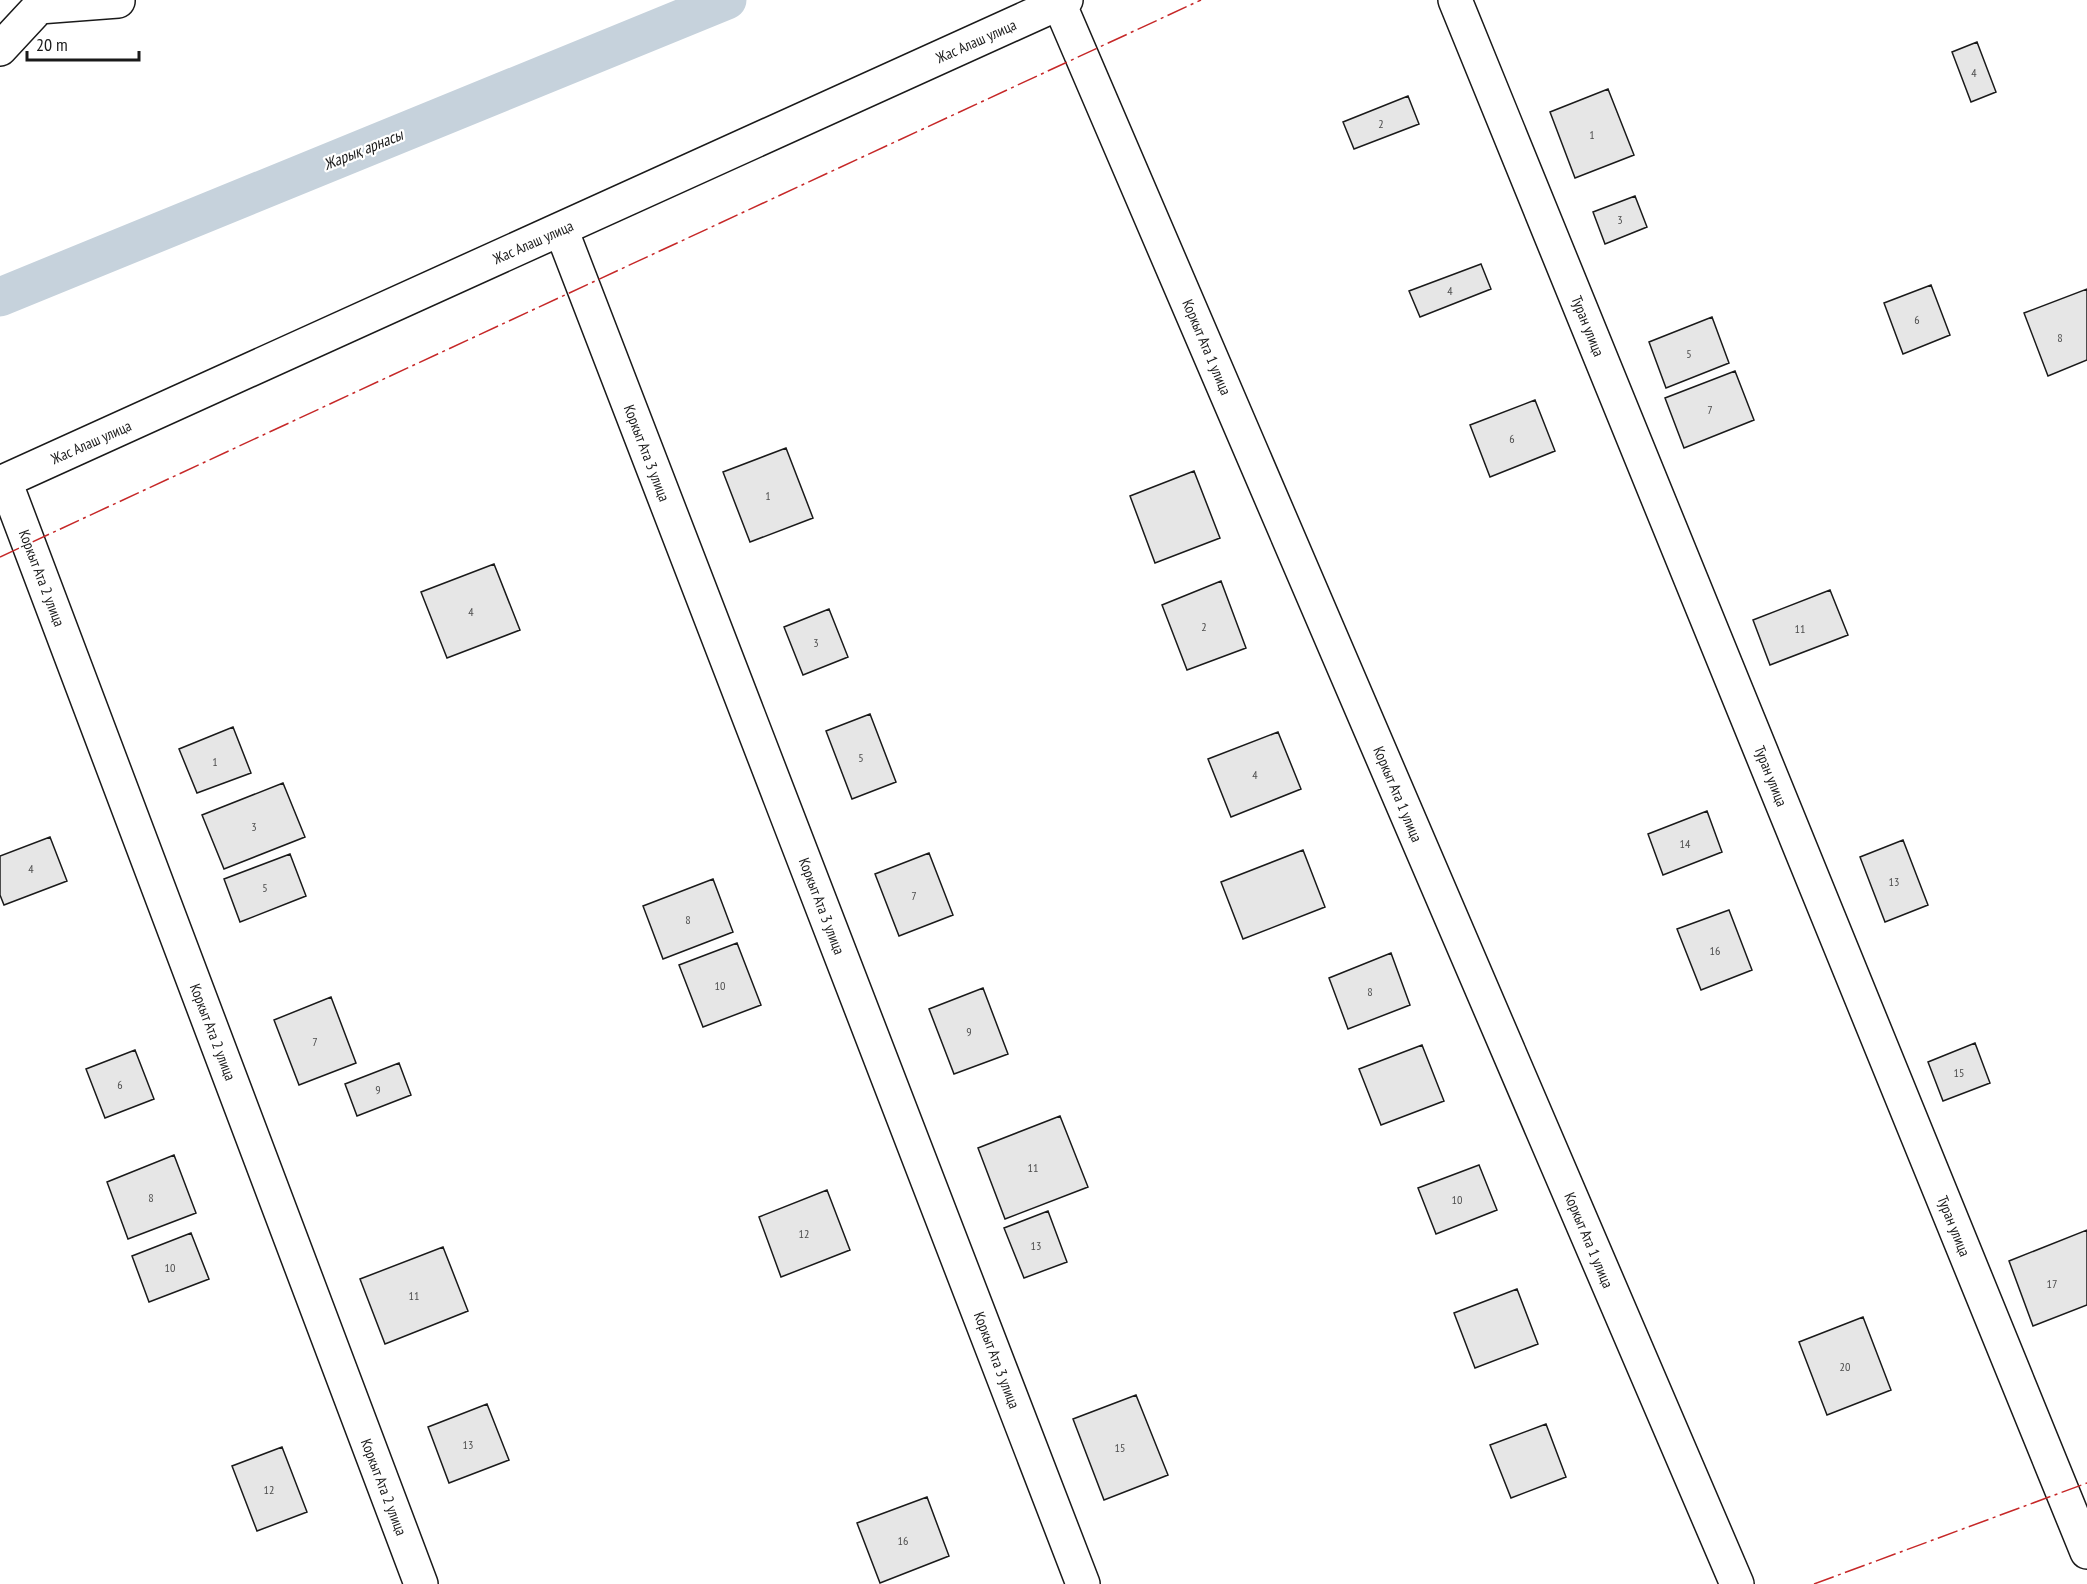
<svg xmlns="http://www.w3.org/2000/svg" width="2087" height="1584" font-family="'PT Sans Narrow',sans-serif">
	<rect width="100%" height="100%" fill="#fff"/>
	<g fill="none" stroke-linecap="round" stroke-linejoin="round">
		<path stroke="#c6d2dc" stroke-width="39" d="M 0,297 L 727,0"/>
	</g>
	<path fill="#e6e6e6" stroke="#1a1a1a" stroke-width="1.5" d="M 1977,42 L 1996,92 L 1971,102 L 1952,52 Z
		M 1608,89 L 1634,155 L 1575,178 L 1550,112 Z
		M 1408,96 L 1419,124 L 1354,149 L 1343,122 Z
		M 1635,196 L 1647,227 L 1605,244 L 1593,212 Z
		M 1481,264 L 1491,289 L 1420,317 L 1409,291 Z
		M 1931,285 L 1950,335 L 1903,354 L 1884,303 Z
		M 2087,289 L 2087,360 L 2048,376 L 2024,313 Z
		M 1712,317 L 1729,363 L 1666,388 L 1649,342 Z
		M 1735,371 L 1754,420 L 1684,448 L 1665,398 Z
		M 1535,400 L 1555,451 L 1490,477 L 1470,425 Z
		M 786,448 L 813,518 L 750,542 L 723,472 Z
		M 1194,471 L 1220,538 L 1155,563 L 1130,496 Z
		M 494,564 L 520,630 L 447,658 L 421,592 Z
		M 1221,581 L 1246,648 L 1187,670 L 1162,605 Z
		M 1830,590 L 1848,635 L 1770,665 L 1753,620 Z
		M 829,609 L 848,657 L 803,675 L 784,627 Z
		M 870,714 L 896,782 L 852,799 L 826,731 Z
		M 233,727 L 251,773 L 197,793 L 179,749 Z
		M 1278,732 L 1301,789 L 1231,817 L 1208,759 Z
		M 283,783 L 305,837 L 224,869 L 202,815 Z
		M 1707,811 L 1722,852 L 1663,875 L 1648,834 Z
		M 50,837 L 67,881 L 4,905 L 0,895 L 0,856 Z
		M 1903,840 L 1928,905 L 1885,922 L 1860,857 Z
		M 1303,850 L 1325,907 L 1243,939 L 1221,882 Z
		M 929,853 L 953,915 L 899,936 L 875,874 Z
		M 290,854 L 306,896 L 240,922 L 224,879 Z
		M 713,879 L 733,932 L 663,959 L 643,906 Z
		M 1729,910 L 1752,970 L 1701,990 L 1677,929 Z
		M 737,943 L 761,1005 L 703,1027 L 679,965 Z
		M 1391,953 L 1410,1005 L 1348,1029 L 1329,978 Z
		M 983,988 L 1008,1054 L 954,1074 L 929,1009 Z
		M 331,997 L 356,1063 L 299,1085 L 274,1020 Z
		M 1975,1043 L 1990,1083 L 1943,1101 L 1928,1062 Z
		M 1422,1045 L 1444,1101 L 1381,1125 L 1359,1069 Z
		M 135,1050 L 154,1099 L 105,1118 L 86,1069 Z
		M 399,1063 L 411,1095 L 357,1116 L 345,1084 Z
		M 1060,1116 L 1088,1187 L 1005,1219 L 978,1148 Z
		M 174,1155 L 196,1213 L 128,1239 L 107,1182 Z
		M 1479,1165 L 1497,1210 L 1436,1234 L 1418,1188 Z
		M 827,1190 L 850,1250 L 781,1277 L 759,1217 Z
		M 1048,1211 L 1067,1262 L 1024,1278 L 1004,1228 Z
		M 2087,1230 L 2087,1305 L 2033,1326 L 2009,1261 Z
		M 191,1233 L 209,1279 L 149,1302 L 132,1256 Z
		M 443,1247 L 468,1311 L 385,1344 L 360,1279 Z
		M 1517,1289 L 1538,1344 L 1475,1368 L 1454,1313 Z
		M 1863,1317 L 1891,1390 L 1827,1415 L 1799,1342 Z
		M 1136,1395 L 1168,1475 L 1104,1500 L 1073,1419 Z
		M 487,1404 L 509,1460 L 449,1483 L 428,1427 Z
		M 1546,1424 L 1566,1477 L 1511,1498 L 1490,1445 Z
		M 282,1447 L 307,1512 L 257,1531 L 232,1466 Z
		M 927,1497 L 949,1556 L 880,1583 L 857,1523 Z"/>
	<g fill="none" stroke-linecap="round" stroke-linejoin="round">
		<g stroke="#1a1a1a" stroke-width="36">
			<path id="minor" d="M 1455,0 L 2087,1552
				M 1059,3 L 1737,1584
				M 0,49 L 39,7 L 118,1
				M 561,229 L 1083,1584
				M 5,481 L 421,1584
				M 0,483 L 1066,0"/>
		</g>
		<use href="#minor" stroke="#fff" stroke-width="33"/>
		<path stroke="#c62828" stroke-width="1.5" stroke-dasharray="21 4.5 3 4.5" stroke-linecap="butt" d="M 0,557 L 1201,0
			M 1814,1584 L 2087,1483"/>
	</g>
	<g text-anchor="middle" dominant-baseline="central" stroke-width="4.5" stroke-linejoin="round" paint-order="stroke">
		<g font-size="12" fill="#4d4d4d">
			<text x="1974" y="72">4</text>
			<text x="1381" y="123">2</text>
			<text x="1592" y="134">1</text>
			<text x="1620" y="219">3</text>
			<text x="1450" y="290">4</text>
			<text x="1917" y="319">6</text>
			<text x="2060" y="337">8</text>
			<text x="1689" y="353">5</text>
			<text x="1710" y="409">7</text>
			<text x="1512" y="438">6</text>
			<text x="768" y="495">1</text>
			<text x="471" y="611">4</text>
			<text x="1204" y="626">2</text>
			<text x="1800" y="628">11</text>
			<text x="816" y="642">3</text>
			<text x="861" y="757">5</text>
			<text x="215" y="761">1</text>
			<text x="1255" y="774">4</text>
			<text x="254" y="826">3</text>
			<text x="1685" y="843">14</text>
			<text x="31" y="868">4</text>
			<text x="1894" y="881">13</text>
			<text x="265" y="887">5</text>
			<text x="914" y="895">7</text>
			<text x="688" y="919">8</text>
			<text x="1715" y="950">16</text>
			<text x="720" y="985">10</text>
			<text x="1370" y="991">8</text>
			<text x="969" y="1031">9</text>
			<text x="315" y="1041">7</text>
			<text x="1959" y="1072">15</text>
			<text x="120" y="1084">6</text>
			<text x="378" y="1089">9</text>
			<text x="1033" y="1167">11</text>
			<text x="151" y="1197">8</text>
			<text x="1457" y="1199">10</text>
			<text x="804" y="1233">12</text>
			<text x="1036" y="1245">13</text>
			<text x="170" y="1267">10</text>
			<text x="2052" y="1283">17</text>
			<text x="414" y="1295">11</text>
			<text x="1845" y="1366">20</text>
			<text x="468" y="1444">13</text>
			<text x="1120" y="1447">15</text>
			<text x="269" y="1489">12</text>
			<text x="903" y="1540">16</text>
		</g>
		<g font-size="15" fill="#1a1a1a" stroke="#fff">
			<text transform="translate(976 41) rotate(-24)">Жас Алаш улица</text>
			<text transform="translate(533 242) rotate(-24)">Жас Алаш улица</text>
			<text transform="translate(1588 326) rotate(68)">Туран улица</text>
			<text transform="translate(1207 347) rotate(67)">Коркыт Ата 1 улица</text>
			<text transform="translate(91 442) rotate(-24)">Жас Алаш улица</text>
			<text transform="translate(647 453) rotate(69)">Коркыт Ата 3 улица</text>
			<text transform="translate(42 578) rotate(69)">Коркыт Ата 2 улица</text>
			<text transform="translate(1771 776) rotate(68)">Туран улица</text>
			<text transform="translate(1398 794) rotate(67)">Коркыт Ата 1 улица</text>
			<text transform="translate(822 906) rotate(69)">Коркыт Ата 3 улица</text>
			<text transform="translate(213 1032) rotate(69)">Коркыт Ата 2 улица</text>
			<text transform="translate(1954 1226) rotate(68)">Туран улица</text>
			<text transform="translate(1589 1240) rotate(67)">Коркыт Ата 1 улица</text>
			<text transform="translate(997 1360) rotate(69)">Коркыт Ата 3 улица</text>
			<text transform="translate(384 1487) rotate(69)">Коркыт Ата 2 улица</text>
		</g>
		<g font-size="16" font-style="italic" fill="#1a1a1a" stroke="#fff">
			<text transform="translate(363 149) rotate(-22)">Жарық арнасы</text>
		</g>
	</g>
	<path d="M27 51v9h112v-9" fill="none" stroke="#1a1a1a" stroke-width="3"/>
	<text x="36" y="51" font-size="18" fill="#1a1a1a" stroke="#ffffff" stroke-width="4.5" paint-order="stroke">20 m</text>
</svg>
